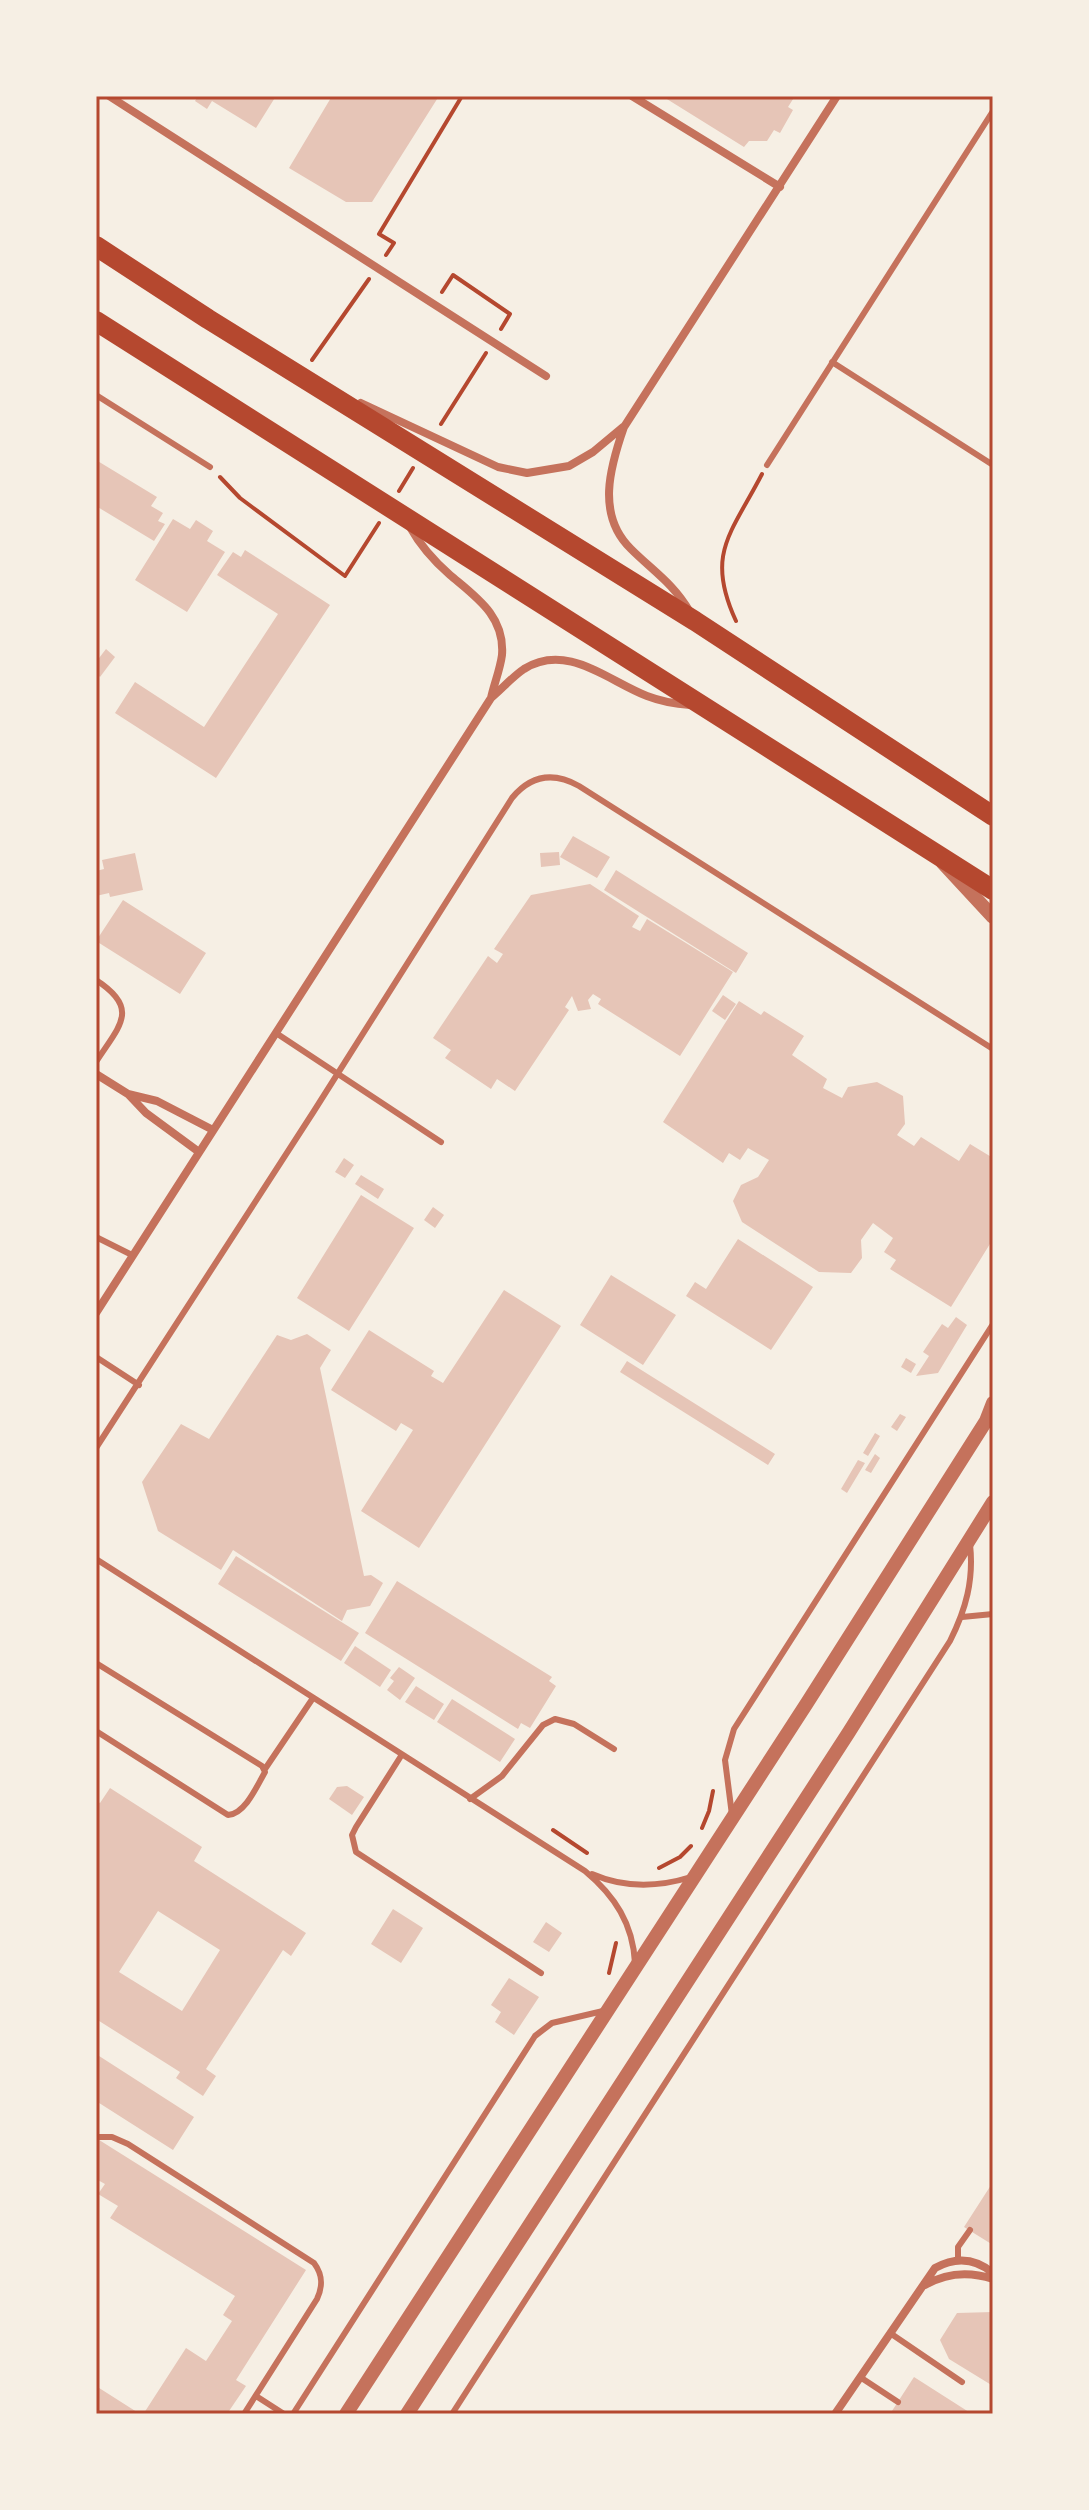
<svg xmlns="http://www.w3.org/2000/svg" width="1089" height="2510" font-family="'Fira Sans',sans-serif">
	<rect width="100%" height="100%" fill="#f6efe4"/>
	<path fill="#e6c5b7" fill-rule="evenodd" d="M 198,96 L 276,96 L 256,128 L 212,101 L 207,109 L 195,101 Z
		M 332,96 L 439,96 L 372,202 L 346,202 L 289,168 Z
		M 662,96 L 795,96 L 788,107 L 793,110 L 780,133 L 774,130 L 767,141 L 749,141 L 744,147 Z
		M 96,460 L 157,497 L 151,506 L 163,513 L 158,521 L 165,524 L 154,541 L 96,506 Z
		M 173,519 L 190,529 L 196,520 L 213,531 L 207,541 L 225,552 L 187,612 L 135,580 Z
		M 245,550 L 330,605 L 216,778 L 115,713 L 135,682 L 204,727 L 278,614 L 217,575 L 233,552 L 241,557 Z
		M 106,649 L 115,657 L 100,677 L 96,673 L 96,662 Z
		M 573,836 L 610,857 L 597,878 L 560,857 Z
		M 559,852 L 560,865 L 541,867 L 540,853 Z
		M 135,853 L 143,890 L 110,897 L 109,893 L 96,896 L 96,871 L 104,869 L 102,860 Z
		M 616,870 L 748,953 L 736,973 L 604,890 Z
		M 590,884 L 639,916 L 632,927 L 640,931 L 647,919 L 733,972 L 680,1056 L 598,1004 L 601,999 L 593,994 L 588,1000 L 591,1009 L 578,1011 L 572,996 L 565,1007 L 569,1010 L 515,1091 L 497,1079 L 491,1089 L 445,1058 L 451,1050 L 433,1038 L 488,956 L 497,963 L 503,954 L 494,949 L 531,895 Z
		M 123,900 L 206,953 L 180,994 L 96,941 Z
		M 723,995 L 736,1004 L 725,1020 L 712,1011 Z
		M 739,1001 L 761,1015 L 764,1011 L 804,1036 L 792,1055 L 827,1079 L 823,1088 L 842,1098 L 848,1087 L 877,1082 L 903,1096 L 905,1124 L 897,1135 L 914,1146 L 921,1137 L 959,1161 L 970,1144 L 993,1158 L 993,1239 L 951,1307 L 890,1269 L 896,1260 L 884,1252 L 893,1238 L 873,1223 L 861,1240 L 862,1258 L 851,1273 L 819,1272 L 742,1222 L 733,1201 L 741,1185 L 758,1177 L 769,1160 L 748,1148 L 740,1160 L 729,1153 L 723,1163 L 663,1122 Z
		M 344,1158 L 354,1165 L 345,1178 L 335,1172 Z
		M 361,1175 L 384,1189 L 378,1199 L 355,1184 Z
		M 361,1195 L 414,1228 L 349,1331 L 297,1298 Z
		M 433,1207 L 444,1215 L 435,1228 L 424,1220 Z
		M 738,1239 L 813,1287 L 771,1350 L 686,1296 L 695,1282 L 706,1289 Z
		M 611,1275 L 676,1315 L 643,1365 L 580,1325 Z
		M 504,1290 L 561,1326 L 419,1548 L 361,1511 L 413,1430 L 401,1423 L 396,1431 L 331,1390 L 369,1330 L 434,1371 L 431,1376 L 443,1383 Z
		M 956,1317 L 967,1325 L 938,1373 L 916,1376 L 929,1356 L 923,1352 L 929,1343 L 942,1324 L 948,1328 Z
		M 307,1334 L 331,1350 L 320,1368 L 364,1576 L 371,1575 L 383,1583 L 370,1606 L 347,1610 L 342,1621 L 233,1550 L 221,1570 L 158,1531 L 142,1482 L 181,1424 L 209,1439 L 277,1335 L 291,1340 Z
		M 906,1358 L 916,1364 L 911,1373 L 901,1367 Z
		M 627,1361 L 775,1454 L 768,1465 L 620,1372 Z
		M 900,1414 L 906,1417 L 897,1431 L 891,1427 Z
		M 875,1433 L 880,1436 L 868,1456 L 863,1453 Z
		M 875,1454 L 880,1458 L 871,1473 L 865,1470 Z
		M 858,1460 L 865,1463 L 847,1493 L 841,1489 Z
		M 236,1556 L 359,1633 L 341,1661 L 218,1584 Z
		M 397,1581 L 552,1677 L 549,1681 L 556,1686 L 530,1728 L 521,1723 L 518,1729 L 365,1633 Z
		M 355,1646 L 391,1670 L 380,1687 L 344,1663 Z
		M 399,1667 L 415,1678 L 400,1700 L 387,1690 L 394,1681 L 390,1678 Z
		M 416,1686 L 444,1704 L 434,1720 L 405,1702 Z
		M 452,1699 L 515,1739 L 500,1762 L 437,1722 Z
		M 347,1786 L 364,1797 L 352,1815 L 329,1799 L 337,1787 Z
		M 110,1788 L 202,1847 L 194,1861 L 306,1933 L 291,1956 L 283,1950 L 206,2069 L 216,2076 L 203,2096 L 176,2078 L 180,2072 L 96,2019 L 96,1801 L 100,1803 ZM 158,1911 L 220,1950 L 182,2011 L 119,1972 Z
		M 393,1909 L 423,1928 L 401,1963 L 371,1944 Z
		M 546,1922 L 562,1933 L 549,1952 L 533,1942 Z
		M 509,1978 L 539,1997 L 514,2035 L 495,2022 L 501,2012 L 491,2005 Z
		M 96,2054 L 194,2117 L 173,2150 L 96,2101 Z
		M 96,2138 L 306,2270 L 236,2380 L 246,2386 L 227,2414 L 144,2413 L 186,2348 L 206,2361 L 232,2321 L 223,2315 L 235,2296 L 110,2218 L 118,2206 L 98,2194 L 105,2184 L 96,2179 Z
		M 993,2182 L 993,2245 L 964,2227 Z
		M 993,2312 L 993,2386 L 949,2359 L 940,2340 L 957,2313 Z
		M 914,2377 L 972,2414 L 890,2414 Z
		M 96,2386 L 140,2414 L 96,2414 Z"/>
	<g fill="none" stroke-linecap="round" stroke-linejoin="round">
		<path stroke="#b5482f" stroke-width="4" d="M 386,255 L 394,243 L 379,234 L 462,96
			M 442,292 L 453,275 L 510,314 L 501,329
			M 312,360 L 369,279
			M 441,424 L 486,353
			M 220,477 L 240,498 L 345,576 L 379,523
			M 399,491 L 413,468
			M 736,621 C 705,554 731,534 762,474
			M 702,1828 L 709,1811 L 713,1791
			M 553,1830 L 587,1853
			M 659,1868 L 680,1857 L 691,1846
			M 609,1973 L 616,1943"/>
		<path stroke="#c5725c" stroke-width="6" d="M 832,362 L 993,465
			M 96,395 L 210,467
			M 767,465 L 993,111
			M 96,980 C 141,1009 119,1026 96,1062
			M 276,1033 L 441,1142
			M 96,1237 L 132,1255
			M 96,1357 L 139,1385
			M 96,1448 L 314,1111 L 512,798 C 531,775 554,772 579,786 L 993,1049
			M 96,1559 L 585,1871 C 615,1896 633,1924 635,1963
			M 962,1617 L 993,1614
			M 96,1663 L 262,1766 L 265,1772 C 257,1786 245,1814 228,1815 L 96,1731
			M 401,1756 L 356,1827 L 352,1835 L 356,1852 L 541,1973
			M 265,1769 L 313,1698
			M 470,1799 L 502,1776 L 543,1725 L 555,1719 L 574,1724 L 614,1749
			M 732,1815 L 725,1760 L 734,1729 L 993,1324
			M 592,1874 C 624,1888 659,1887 691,1877
			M 96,2137 L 112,2137 L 128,2144 L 314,2263 C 323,2275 323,2286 317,2299 L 244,2414
			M 958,2260 L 958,2247 L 970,2230
			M 890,2333 L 962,2382
			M 860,2377 L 898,2402
			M 256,2396 L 284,2414
			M 293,2414 L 535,2036 L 552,2023 L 603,2011
			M 452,2414 L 950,1641 C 966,1609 974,1580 970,1544"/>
		<path stroke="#c5725c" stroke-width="8" d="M 109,96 L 546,376
			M 632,96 L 780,187
			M 361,403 L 498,467 L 527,473 L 569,466 L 593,452 L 623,427
			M 410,527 C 420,545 434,561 450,575 C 476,597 505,616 502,655 C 500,670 494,684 491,698
			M 690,612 C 673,583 653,571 631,549 C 596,515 610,467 624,427 L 837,96
			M 96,1074 L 128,1094 L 157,1101 L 213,1130
			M 128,1094 L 146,1113 L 199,1152
			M 96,1313 L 491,698 C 502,689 512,677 524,669 C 567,642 608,681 647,696 C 660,701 675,704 690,705
			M 925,2285 C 946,2273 969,2271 993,2279
			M 835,2414 L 935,2268 C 955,2257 975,2258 993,2273"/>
		<path stroke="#c5725c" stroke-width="14" d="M 943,863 L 993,917
			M 346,2414 L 807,1703 L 986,1421 L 993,1403
			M 407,2414 L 849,1732 L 993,1502"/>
		<path stroke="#b5482f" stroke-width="20" d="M 96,246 L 208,319 L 695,621 L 993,816
			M 96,321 L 993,890"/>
	</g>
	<rect width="1089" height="2510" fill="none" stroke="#f6efe4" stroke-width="196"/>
	<rect x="98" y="98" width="893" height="2314" fill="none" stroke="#b5482f" stroke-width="3"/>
</svg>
